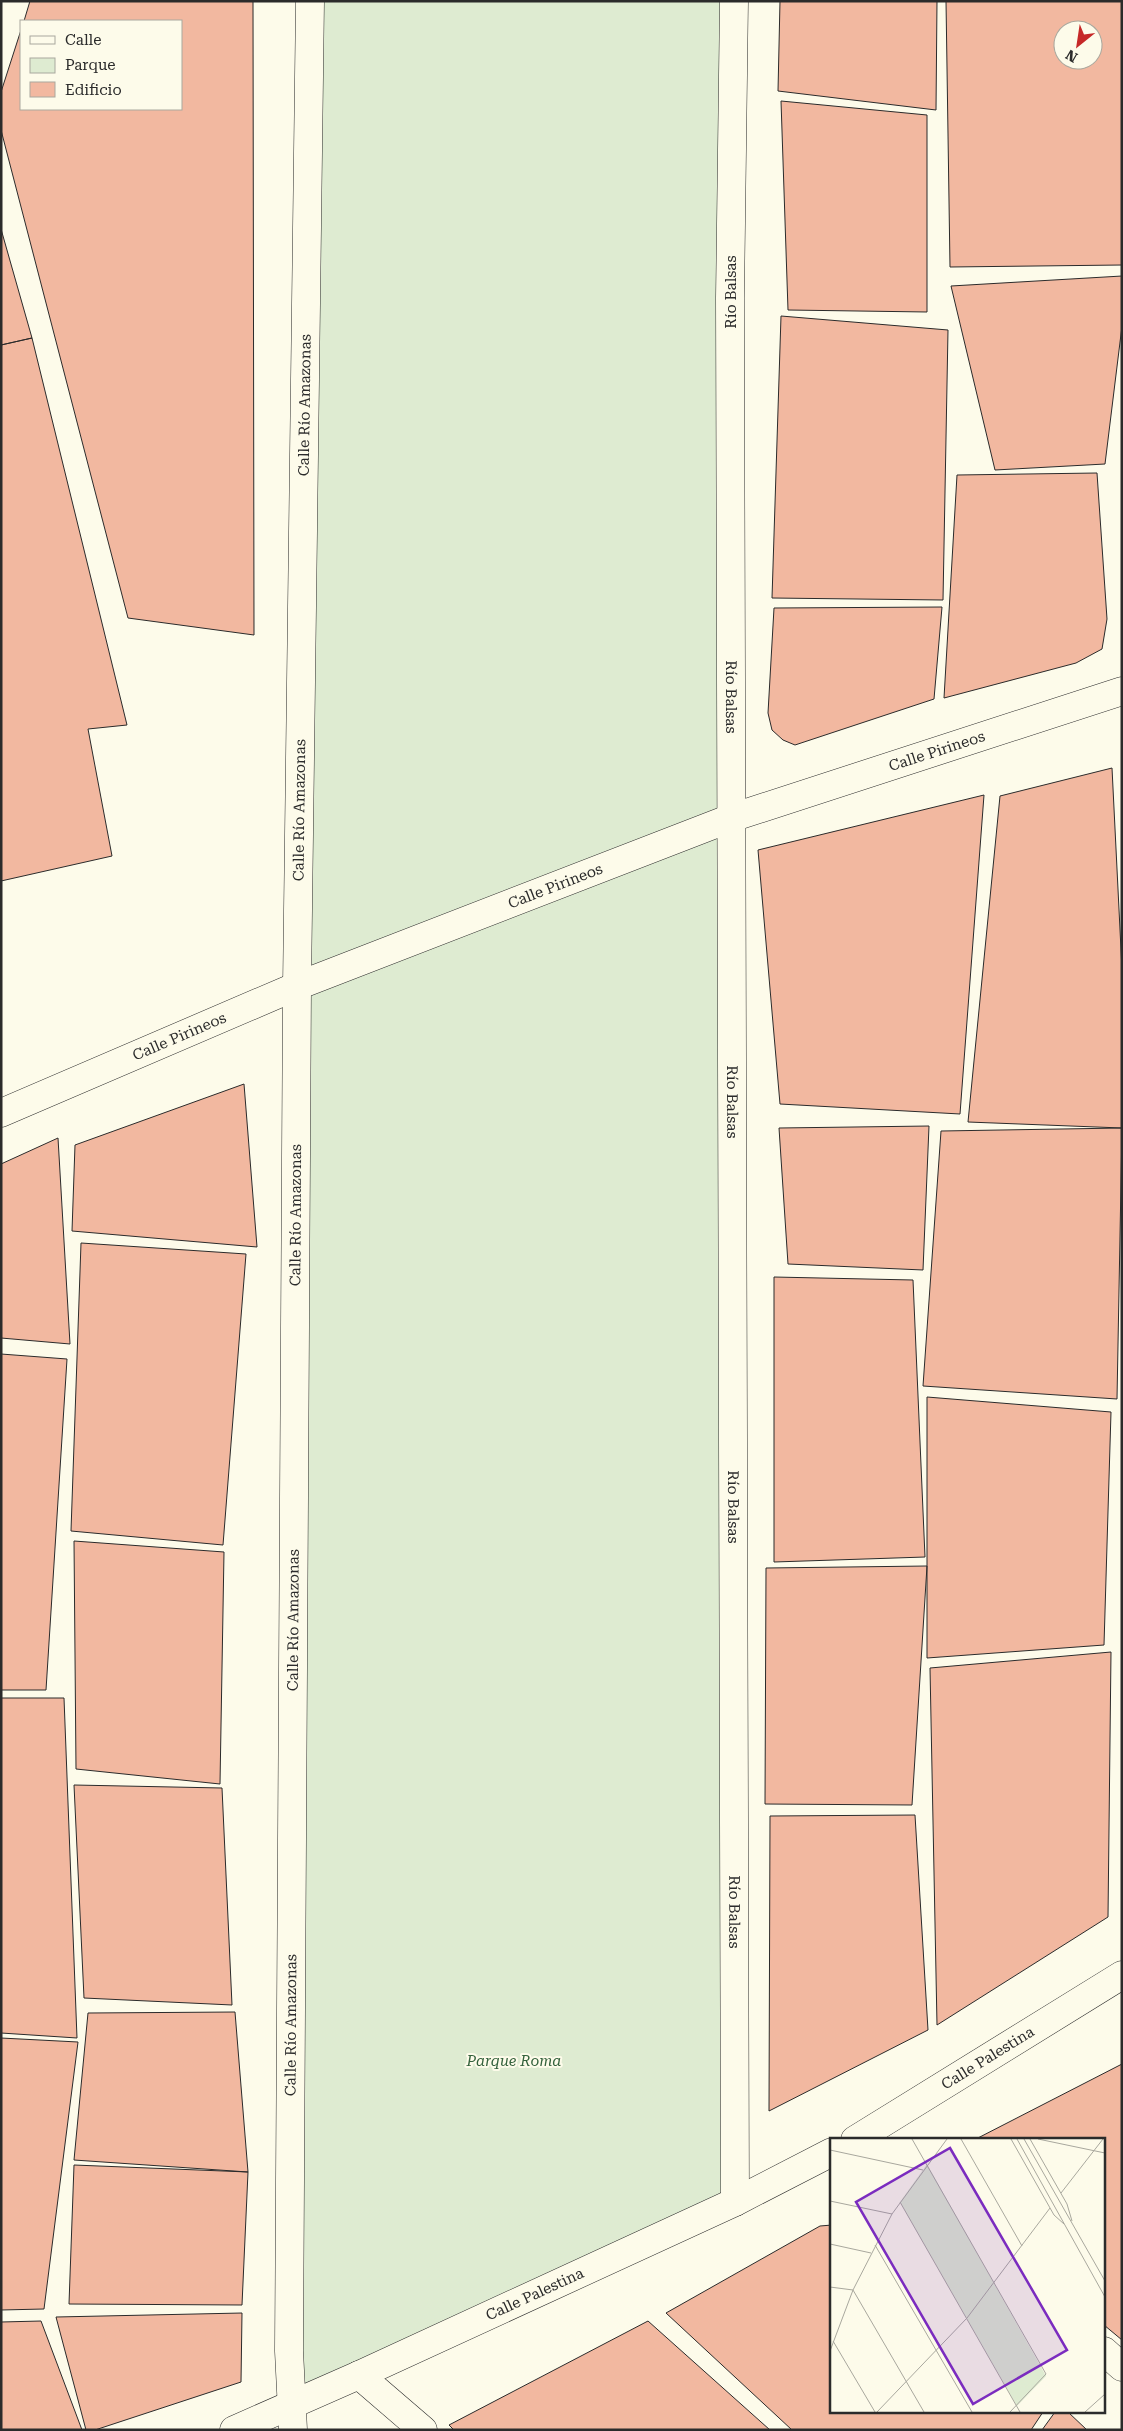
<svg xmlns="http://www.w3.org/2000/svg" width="1123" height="2431" font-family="'Roboto Serif',serif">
	<rect width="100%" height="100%" fill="#fdfbea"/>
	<path fill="#deebd1" stroke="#74746e" d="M 315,1 L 736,1 L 735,2202 L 293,2405 Z"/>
	<path fill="#f2b8a0" stroke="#2b2b2b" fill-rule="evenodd" d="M 30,1 L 253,1 L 254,635 L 128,618 L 1,130 L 1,92 L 21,30 L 21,109 L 181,109 L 181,21 L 24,21 Z
		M 780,1 L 937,1 L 936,110 L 778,91 Z
		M 946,1 L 1122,1 L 1122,265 L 950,267 ZM 1063,30 L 1093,30 L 1093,60 L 1063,60 Z
		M 781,101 L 927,115 L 927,312 L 788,310 Z
		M 1,229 L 32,338 L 1,345 Z
		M 1122,276 L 1122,326 L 1105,464 L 995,470 L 951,286 Z
		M 781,316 L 948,330 L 943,600 L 772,598 Z
		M 32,338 L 127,725 L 88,729 L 112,856 L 1,881 L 1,345 Z
		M 1097,473 L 1107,619 L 1102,649 L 1076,663 L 944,698 L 957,475 Z
		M 942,607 L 934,699 L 795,745 L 783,740 L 772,730 L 768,713 L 774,608 Z
		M 1112,768 L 1122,970 L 1122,1128 L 968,1122 L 1000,796 Z
		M 984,795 L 960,1114 L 780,1104 L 758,850 Z
		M 244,1084 L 257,1247 L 72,1231 L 75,1145 Z
		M 929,1126 L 923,1270 L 788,1264 L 779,1128 Z
		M 1122,1128 L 1117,1399 L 923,1386 L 941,1131 Z
		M 58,1138 L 70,1344 L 1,1338 L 1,1164 Z
		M 81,1243 L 246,1254 L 223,1545 L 71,1531 Z
		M 774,1277 L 913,1280 L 925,1557 L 774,1562 Z
		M 1,1354 L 67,1359 L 46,1690 L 1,1690 Z
		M 927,1397 L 1111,1412 L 1104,1645 L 927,1658 Z
		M 74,1541 L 224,1552 L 220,1784 L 76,1769 Z
		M 927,1566 L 912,1805 L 765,1804 L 766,1568 Z
		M 1111,1652 L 1108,1917 L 937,2025 L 930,1668 Z
		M 1,1698 L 64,1698 L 77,2038 L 1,2033 Z
		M 74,1785 L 222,1788 L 232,2005 L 84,1998 Z
		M 915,1815 L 928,2030 L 769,2111 L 770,1816 Z
		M 235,2012 L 248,2172 L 74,2160 L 88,2013 Z
		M 1,2038 L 78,2042 L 44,2309 L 1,2310 Z
		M 1122,2064 L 1122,2340 L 1104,2325 L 1104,2140 L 974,2140 Z
		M 74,2165 L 248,2172 L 242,2305 L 69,2304 Z
		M 832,2225 L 832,2412 L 1043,2412 L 1031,2430 L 792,2430 L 666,2313 L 820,2226 Z
		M 242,2313 L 241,2382 L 95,2430 L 86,2430 L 56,2317 Z
		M 41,2321 L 82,2430 L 1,2430 L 1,2322 Z
		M 648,2321 L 770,2430 L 454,2430 L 449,2425 Z
		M 1055,2412 L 1068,2412 L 1087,2430 L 1042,2430 Z"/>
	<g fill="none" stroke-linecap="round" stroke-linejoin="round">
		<g stroke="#2b2b2b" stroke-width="29">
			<g id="minor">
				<path id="s1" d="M 734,1 L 730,298 L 735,2202"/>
				<path id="s2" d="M 1,1113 L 297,986 L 731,818 L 1122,691"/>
				<path id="s3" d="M 855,2140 L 1122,1975"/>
				<path d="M 1104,2351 L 1122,2367"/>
				<path d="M 359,2375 L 423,2430"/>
				<path id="s4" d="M 234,2430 L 359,2375 L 735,2202 L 832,2152"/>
				<path id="s5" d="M 293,2430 L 289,2351 L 297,986 L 310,1"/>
			</g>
		</g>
		<use href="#minor" stroke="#fdfbea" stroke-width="28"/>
	</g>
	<g text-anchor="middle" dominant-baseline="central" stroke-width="4" stroke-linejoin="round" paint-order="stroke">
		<g font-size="15" fill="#2b2b2b" stroke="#fdfbea">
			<text transform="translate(731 292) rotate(-90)">Río Balsas</text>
			<text stroke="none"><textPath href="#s5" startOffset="2025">Calle Río Amazonas</textPath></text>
			<text stroke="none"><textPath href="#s1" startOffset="696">Río Balsas</textPath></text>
			<text stroke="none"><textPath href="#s2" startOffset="1004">Calle Pirineos</textPath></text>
			<text stroke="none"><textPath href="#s5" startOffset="1620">Calle Río Amazonas</textPath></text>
			<text stroke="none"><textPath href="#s2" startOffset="599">Calle Pirineos</textPath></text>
			<text stroke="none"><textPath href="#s2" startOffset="194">Calle Pirineos</textPath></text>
			<text stroke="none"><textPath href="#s1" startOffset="1101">Río Balsas</textPath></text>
			<text stroke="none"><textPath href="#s5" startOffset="1215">Calle Río Amazonas</textPath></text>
			<text stroke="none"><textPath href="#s1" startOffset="1506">Río Balsas</textPath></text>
			<text stroke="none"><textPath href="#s5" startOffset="810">Calle Río Amazonas</textPath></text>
			<text stroke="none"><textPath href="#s1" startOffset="1911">Río Balsas</textPath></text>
			<text stroke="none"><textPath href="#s5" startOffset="405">Calle Río Amazonas</textPath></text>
			<text stroke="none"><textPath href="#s3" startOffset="156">Calle Palestina</textPath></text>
			<text stroke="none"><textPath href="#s4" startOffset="330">Calle Palestina</textPath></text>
		</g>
		<g font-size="15" font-style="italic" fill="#34623c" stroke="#fdfbea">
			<text x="514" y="2061">Parque Roma</text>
		</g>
	</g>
	<g transform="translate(830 2138)">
		<rect width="275" height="275" fill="#fdfbea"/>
		<path d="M 97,26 L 216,238 L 187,268 L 70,64 Z" fill="#deebd1"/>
		<path fill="none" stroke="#a9a89e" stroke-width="1" d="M 82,1 L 216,236 L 180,274M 131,1 L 192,108M 181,1 L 224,77 L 234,86M 187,1 L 275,159M 194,1 L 275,143M 200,1 L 237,66 L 242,83M 208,1 L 275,15M 0,12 L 93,32M 231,55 L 273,1M 0,63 L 62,76M 70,64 L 190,274M 0,106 L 41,115M 45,107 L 142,274M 0,149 L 23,152 L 94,274M 3,203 L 45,274M 0,213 L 23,152 L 62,76 L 117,1M 47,274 L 137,180 L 220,70M 255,274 L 275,256"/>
		<path fill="#7b2cbf" fill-opacity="0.15" stroke="#7b2cbf" stroke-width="2.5" d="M 120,10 L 237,212 L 143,266 L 26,64 Z"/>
		<rect width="275" height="275" fill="none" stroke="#2b2b2b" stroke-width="2.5"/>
	</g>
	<rect width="1123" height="2431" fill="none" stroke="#2b2b2b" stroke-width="5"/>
	<rect x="20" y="20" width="162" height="90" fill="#fdfbea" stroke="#a9a89e"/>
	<rect x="30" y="36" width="25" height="8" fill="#fdfbea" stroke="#a9a89e"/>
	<text x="65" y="45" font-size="15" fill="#2b2b2b">Calle</text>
	<rect x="30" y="58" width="25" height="15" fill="#deebd1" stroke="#a9a89e"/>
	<text x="65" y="70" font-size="15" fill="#2b2b2b">Parque</text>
	<rect x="30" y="82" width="25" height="15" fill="#f2b8a0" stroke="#a9a89e"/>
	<text x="65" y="95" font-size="15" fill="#2b2b2b">Edificio</text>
	<g transform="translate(1078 45) rotate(210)"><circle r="24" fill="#fdfbea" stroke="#a9a89e"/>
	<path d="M0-4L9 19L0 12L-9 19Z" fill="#c62828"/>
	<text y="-8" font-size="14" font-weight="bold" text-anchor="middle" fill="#2b2b2b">N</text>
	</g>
</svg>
